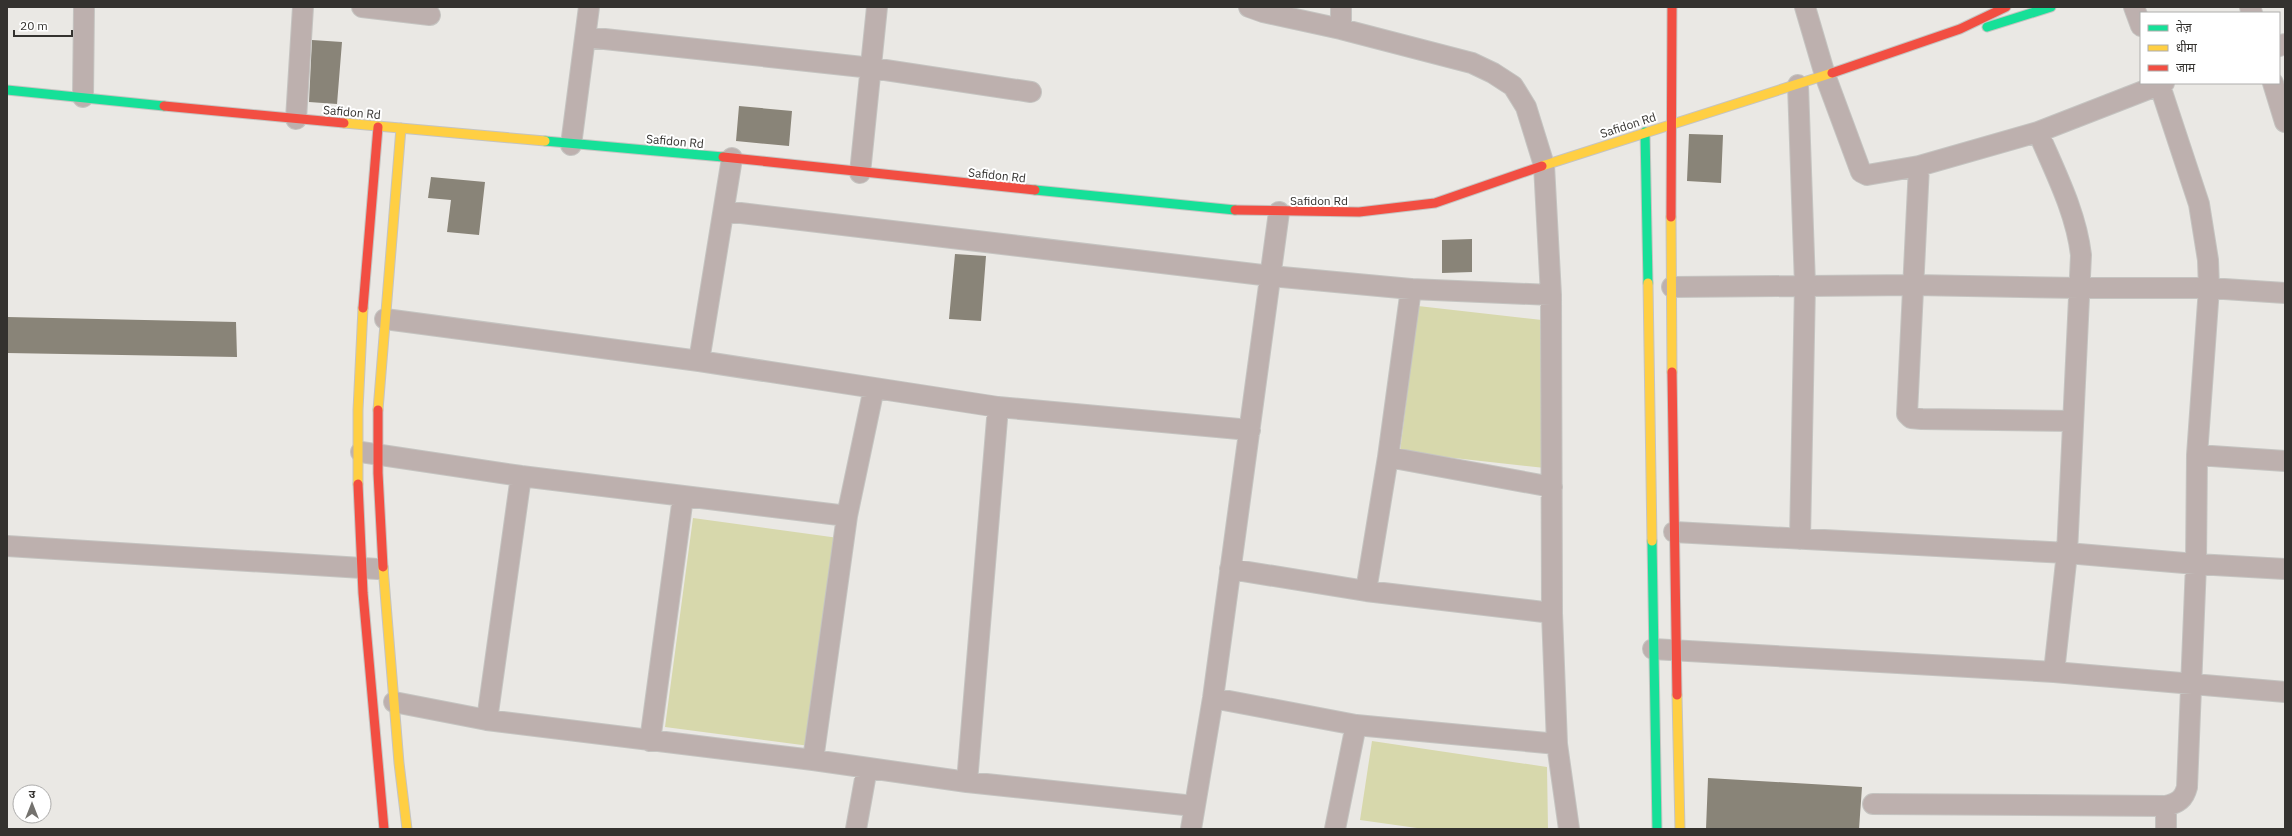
<svg xmlns="http://www.w3.org/2000/svg" width="2292" height="836" font-family="'IBM Plex Sans','Noto Sans Devanagari',sans-serif">
	<rect width="100%" height="100%" fill="#eae8e4"/>
	<path fill="#d7d8ac" d="M 1418,306 L 1542,320 L 1545,468 L 1400,452 Z
		M 693,518 L 853,540 L 825,748 L 665,727 Z
		M 1372,741 L 1547,767 L 1548,829 L 1424,829 L 1360,820 Z"/>
	<path fill="#898478" d="M 312,40 L 342,42 L 337,104 L 309,102 Z
		M 739,106 L 792,111 L 789,146 L 736,141 Z
		M 1689,134 L 1723,135 L 1721,183 L 1687,181 Z
		M 431,177 L 485,182 L 479,235 L 447,232 L 451,200 L 428,198 Z
		M 1472,239 L 1472,272 L 1442,273 L 1442,240 Z
		M 955,254 L 986,256 L 981,321 L 949,319 Z
		M 7,317 L 236,322 L 237,357 L 7,353 Z
		M 1708,778 L 1862,787 L 1859,829 L 1706,829 Z"/>
	<g fill="none" stroke-linecap="round" stroke-linejoin="round">
		<g stroke="#c5c4c1" stroke-width="22">
			<path id="street" d="M 362,7 L 430,15
				M 1249,7 L 1263,12 L 1341,29 L 1472,63 L 1493,73 L 1513,86 L 1526,107 L 1544,165 L 1551,295 L 1552,613 L 1557,744 L 1569,829
				M 1805,7 L 1825,75 L 1861,172 L 1867,175 L 1919,166 L 2038,132 L 2164,83
				M 2134,7 L 2141,26
				M 2250,7 L 2252,13
				M 1341,29 L 1341,7
				M 586,37 L 872,68 L 1031,92
				M 2279,46 L 2285,44
				M 2273,83 L 2285,122
				M 1798,85 L 1805,285 L 1800,539
				M 83,97 L 84,7
				M 296,119 L 303,7
				M 2038,132 C 2055,172 2076,212 2081,255 L 2067,553 L 2054,672
				M 571,145 L 589,7
				M 1919,166 L 1907,414 L 1911,418 L 1922,419 L 2073,421
				M 860,173 L 877,7
				M 724,211 L 1271,276 L 1411,289 L 1551,295
				M 1672,287 L 1915,285 L 2080,288 L 2209,288 L 2285,293
				M 385,319 L 699,361 L 998,407 L 1250,430
				M 699,361 L 732,158
				M 361,452 L 521,476 L 847,516
				M 2197,455 L 2285,461
				M 1388,457 L 1552,487
				M 1674,532 L 2067,553 L 2196,564 L 2285,569
				M 7,546 L 378,569
				M 1230,569 L 1366,591 L 1552,613
				M 1366,591 L 1388,457 L 1411,289
				M 1653,649 L 2054,672 L 2285,692
				M 1213,698 L 1356,725 L 1557,744
				M 394,702 L 487,720 L 813,760 L 967,782 L 1194,806
				M 487,720 L 521,476
				M 650,741 L 683,497
				M 813,760 L 847,516 L 874,388
				M 967,782 L 998,407
				M 1873,804 L 2166,806 C 2178,803 2184,799 2187,787 L 2196,564 L 2197,455 L 2209,288 L 2208,260 L 2199,204 L 2159,83
				M 856,829 L 867,768
				M 1191,829 L 1213,698 L 1279,212
				M 1335,829 L 1356,725
				M 2166,829 L 2166,806"/>
		</g>
		<g stroke="#c5c4c1" stroke-width="11">
			<path id="fast" d="M 1987,27 L 2051,7
				M 7,90 L 164,106
				M 1645,132 L 1648,283
				M 545,141 L 723,157
				M 1035,190 L 1235,210
				M 1652,541 L 1657,829"/>
		</g>
		<g stroke="#c5c4c1" stroke-width="11">
			<path id="slow" d="M 344,123 L 545,141
				M 1542,166 L 1832,73
				M 1671,217 L 1672,372
				M 1648,283 L 1652,541
				M 378,410 L 401,128
				M 358,484 L 358,410 L 363,308
				M 383,567 L 399,763 L 407,829
				M 1677,695 L 1680,829"/>
		</g>
		<g stroke="#c5c4c1" stroke-width="11">
			<path id="jam" d="M 1832,73 L 1960,29 L 2006,7
				M 164,106 L 344,123
				M 723,157 L 1035,190
				M 1235,210 L 1359,212 L 1435,203 L 1542,166
				M 1671,217 L 1672,7
				M 363,308 L 378,127
				M 1672,372 L 1677,695
				M 378,410 L 378,473 L 383,567
				M 358,484 L 363,593 L 384,829"/>
		</g>
		<use href="#street" stroke="#bdb0ae" stroke-width="20"/>
		<use href="#fast" stroke="#16e098" stroke-width="9"/>
		<use href="#slow" stroke="#ffcf43" stroke-width="9"/>
		<use href="#jam" stroke="#f24e42" stroke-width="9"/>
	</g>
	<g text-anchor="middle" dominant-baseline="central" stroke-width="4" stroke-linejoin="round" paint-order="stroke">
		<g font-size="12" fill="#34322f" stroke="#fff">
			<text transform="translate(352 112) rotate(5)">Safidon Rd</text>
			<text transform="translate(1628 125) rotate(-18)">Safidon Rd</text>
			<text transform="translate(675 141) rotate(5)">Safidon Rd</text>
			<text transform="translate(997 175) rotate(6)">Safidon Rd</text>
			<text x="1319" y="200">Safidon Rd</text>
		</g>
	</g>
	<rect width="2292" height="836" fill="none" stroke="#34322f" stroke-width="16"/>
	<rect x="2140" y="12" width="140" height="72" fill="#ffffff" stroke="#aeadac"/>
	<rect x="2148" y="25" width="20" height="6" fill="#16e098" stroke="#aeadac"/>
	<text x="2176" y="32" font-size="12" fill="#34322f">तेज़</text>
	<rect x="2148" y="45" width="20" height="6" fill="#ffcf43" stroke="#aeadac"/>
	<text x="2176" y="52" font-size="12" fill="#34322f">धीमा</text>
	<rect x="2148" y="65" width="20" height="6" fill="#f24e42" stroke="#aeadac"/>
	<text x="2176" y="72" font-size="12" fill="#34322f">जाम</text>
	<g transform="translate(32 804)"><circle r="19" fill="#ffffff" stroke="#aeadac"/>
	<path d="M0-3L7 15L0 10L-7 15Z" fill="#74726e"/>
	<text y="-6" font-size="11" font-weight="bold" text-anchor="middle" fill="#34322f">उ</text>
	</g>
	<path d="M14 30v6h58v-6" fill="none" stroke="#34322f" stroke-width="2"/>
	<text x="20" y="30" font-size="12" fill="#34322f" stroke="#ffffff" stroke-width="3" paint-order="stroke">20 m</text>
</svg>
